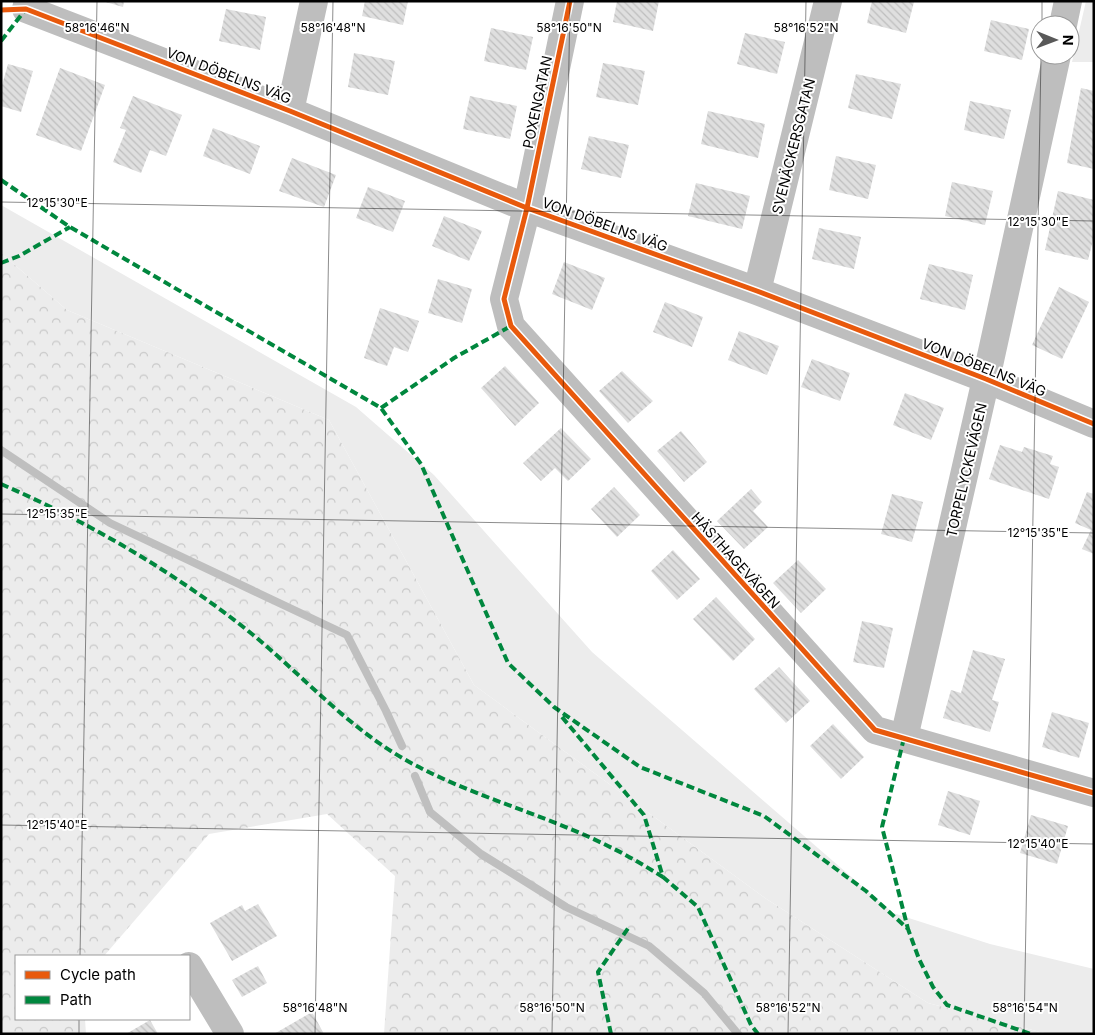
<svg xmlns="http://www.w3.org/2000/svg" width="1095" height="1035" font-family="Inter,sans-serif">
	<defs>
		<pattern id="forest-crowns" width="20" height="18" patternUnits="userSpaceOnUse" patternTransform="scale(1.25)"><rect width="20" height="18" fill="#ececec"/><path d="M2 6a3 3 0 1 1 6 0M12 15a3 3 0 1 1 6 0" fill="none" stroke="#c9c9c9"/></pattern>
		<pattern id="building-back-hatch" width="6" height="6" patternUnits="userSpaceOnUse" patternTransform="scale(1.25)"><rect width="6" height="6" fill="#dfdfdf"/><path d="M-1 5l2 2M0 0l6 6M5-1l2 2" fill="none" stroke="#bebebe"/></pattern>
	</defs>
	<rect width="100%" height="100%" fill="#fff"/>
	<path fill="#ececec" d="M 1086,1 L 1094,1 L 1094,62 L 1072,62 Z
		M 1,205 L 356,407 L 434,475 L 592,652 L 893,913 L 990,944 L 1094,969 L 1094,1034 L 1048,1034 L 928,1003 L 765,898 L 474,685 L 329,420 L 67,310 L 1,253 Z"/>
	<path fill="url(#forest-crowns)" d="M 1,253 L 67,310 L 329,420 L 474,685 L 765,898 L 928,1003 L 1048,1034 L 384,1034 L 395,876 L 327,814 L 209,834 L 104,956 L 16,956 L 16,1019 L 85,1019 L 86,1034 L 1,1034 Z"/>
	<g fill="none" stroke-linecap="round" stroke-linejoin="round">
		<path stroke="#bfbfbf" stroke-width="8" d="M 1,450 L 110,523 L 347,635 L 386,711 L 402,746
			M 415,776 L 430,812 L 481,854 L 566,907 L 649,946 L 704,993 L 738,1034"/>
	</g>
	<path fill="url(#building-back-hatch)" d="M 102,1 L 124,1 L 123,7 Z
		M 365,1 L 408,1 L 403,25 L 362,16 Z
		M 617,1 L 659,1 L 653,31 L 613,22 Z
		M 872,1 L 914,2 L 906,33 L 867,23 Z
		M 226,9 L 266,17 L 260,50 L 219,41 Z
		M 991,20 L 1029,29 L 1022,60 L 984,51 Z
		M 491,28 L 533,37 L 526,70 L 484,61 Z
		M 745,33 L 785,42 L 777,74 L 737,64 Z
		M 354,53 L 395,61 L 388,95 L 348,87 Z
		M 603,63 L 645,71 L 638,105 L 596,97 Z
		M 8,64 L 33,71 L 21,112 L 1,106 L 1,89 Z
		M 60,68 L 105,85 L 81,151 L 36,135 Z
		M 856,74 L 901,84 L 892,119 L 848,108 Z
		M 1081,88 L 1094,91 L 1094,169 L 1067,163 Z
		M 133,96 L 182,115 L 166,156 L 150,150 L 141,173 L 113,162 L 126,130 L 120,128 Z
		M 470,96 L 517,106 L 510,139 L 463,129 Z
		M 970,101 L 1011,110 L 1004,139 L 964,130 Z
		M 708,111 L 765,124 L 758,158 L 701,144 Z
		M 213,128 L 260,146 L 250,174 L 203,156 Z
		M 589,136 L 629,145 L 621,178 L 581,169 Z
		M 836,156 L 876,165 L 868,199 L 829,190 Z
		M 292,158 L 336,175 L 324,207 L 279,191 Z
		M 952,182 L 993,191 L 985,225 L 945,216 Z
		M 696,183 L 750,196 L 742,229 L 688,216 Z
		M 368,187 L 405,201 L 393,232 L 356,218 Z
		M 1058,191 L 1094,200 L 1094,236 L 1088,260 L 1045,250 Z
		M 444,216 L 482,231 L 469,261 L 432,246 Z
		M 819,228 L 861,237 L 854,269 L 812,259 Z
		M 564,262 L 605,278 L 592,310 L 552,294 Z
		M 929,264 L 973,275 L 965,310 L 920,299 Z
		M 438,279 L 472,289 L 462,323 L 428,313 Z
		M 1059,287 L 1089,302 L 1062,359 L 1032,345 Z
		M 665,302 L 703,317 L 692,347 L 653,332 Z
		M 380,308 L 419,321 L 408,352 L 394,347 L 387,366 L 364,358 Z
		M 739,331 L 779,346 L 767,375 L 728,360 Z
		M 812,359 L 850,373 L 840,401 L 801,387 Z
		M 505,366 L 539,403 L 515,426 L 481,388 Z
		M 622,371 L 653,401 L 628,423 L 599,391 Z
		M 905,393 L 944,408 L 931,440 L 893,425 Z
		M 561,428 L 591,459 L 568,481 L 555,468 L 541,481 L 523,463 Z
		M 681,431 L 707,462 L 684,482 L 657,451 Z
		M 1000,445 L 1022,452 L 1024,447 L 1053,456 L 1050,464 L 1059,467 L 1049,499 L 989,479 Z
		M 614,487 L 640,515 L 617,537 L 591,509 Z
		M 751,489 L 762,502 L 753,511 L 768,527 L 744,549 L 717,521 Z
		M 1087,492 L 1094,494 L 1094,554 L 1082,549 L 1091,530 L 1075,523 Z
		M 892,494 L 923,502 L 912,542 L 881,534 Z
		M 673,550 L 700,579 L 677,600 L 651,571 Z
		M 798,560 L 826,589 L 801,613 L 773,583 Z
		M 716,597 L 755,639 L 733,661 L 693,619 Z
		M 862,621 L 893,628 L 884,668 L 853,662 Z
		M 973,650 L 1005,659 L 992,700 L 999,702 L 990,732 L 943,718 L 951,690 L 961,693 Z
		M 779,667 L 810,701 L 786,723 L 754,689 Z
		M 1052,712 L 1089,723 L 1079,758 L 1042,747 Z
		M 833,724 L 864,757 L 841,779 L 810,746 Z
		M 948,791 L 980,801 L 970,835 L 938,825 Z
		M 1031,815 L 1068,826 L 1057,864 L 1020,853 Z
		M 258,904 L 277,936 L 232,961 L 210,923 L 242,905 L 245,911 Z
		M 258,966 L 267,983 L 242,997 L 232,980 Z
		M 312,1012 L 324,1034 L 274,1034 Z
		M 150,1020 L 158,1034 L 126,1034 Z"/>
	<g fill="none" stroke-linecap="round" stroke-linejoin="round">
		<path stroke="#bebebe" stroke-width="28" d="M 28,1 L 26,9 L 290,111 L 527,208 L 757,291 L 986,379 L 1094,424
			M 570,1 L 527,208 L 504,299 L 511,326 L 875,730 L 1094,793
			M 1063,25 L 1068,1
			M 290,111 L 314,1
			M 757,291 L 828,1
			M 904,738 L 986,379 L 1057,55
			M 189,966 L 230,1034"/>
		<path stroke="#00873e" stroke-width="4" stroke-dasharray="8 4" stroke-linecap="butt" d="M 1,41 L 26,9
			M 1,180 L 70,227 L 381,408 L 421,464 L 508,663 L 554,707 L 640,767 L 764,816 L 866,891 L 908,929 L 919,959 L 933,987 L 947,1005 L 1031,1034
			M 1,263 L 19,256 L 70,227
			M 381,408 L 454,358 L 511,326
			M 1,484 C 86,521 169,569 242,626 C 297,669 343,724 404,759 C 469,796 542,813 608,846 C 627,855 645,866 663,877
			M 562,717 L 644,815 L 663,877 L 698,907 L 751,1025 L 758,1034
			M 904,738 L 882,827 L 908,929
			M 611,1034 L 598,972 L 629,927"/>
		<g stroke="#fff" stroke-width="8">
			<path id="cycleway" d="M 570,1 L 527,208 L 504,299 L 511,326 L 875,730 L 1094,793
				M 1,10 L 26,9 L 290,111 L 527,208 L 757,291 L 986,379 L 1094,424"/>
		</g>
		<use href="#cycleway" stroke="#e8590c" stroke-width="5"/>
	</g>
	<path fill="none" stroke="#000" stroke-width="1" stroke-opacity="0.45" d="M 1042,25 L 1042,1M 1,202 L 1094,221M 1,514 L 1094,533M 1,825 L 1094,844M 80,956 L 97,1M 79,1034 L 79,1019M 315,1034 L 333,1M 552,1034 L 570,1M 788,1034 L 806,1M 1024,1034 L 1041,55"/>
	<g text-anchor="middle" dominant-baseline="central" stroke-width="4" stroke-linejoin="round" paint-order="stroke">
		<g font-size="14" fill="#000" stroke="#fff">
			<text transform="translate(229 75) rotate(21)">VON DÖBELNS VÄG</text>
			<text transform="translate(537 102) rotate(-78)">POXENGATAN</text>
			<text transform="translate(793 146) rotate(-76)">SVENÄCKERSGATAN</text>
			<text transform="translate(605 224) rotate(20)">VON DÖBELNS VÄG</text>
			<text transform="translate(984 367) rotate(22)">VON DÖBELNS VÄG</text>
			<text transform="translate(966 470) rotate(-77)">TORPELYCKEVÄGEN</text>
			<text transform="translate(736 560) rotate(48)">HÄSTHAGEVÄGEN</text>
		</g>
	</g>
	<g font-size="12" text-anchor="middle" fill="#000" stroke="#fff" stroke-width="4" stroke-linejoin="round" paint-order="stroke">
		<text x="97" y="32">58°16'46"N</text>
		<text x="333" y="32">58°16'48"N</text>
		<text x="569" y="32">58°16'50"N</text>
		<text x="806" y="32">58°16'52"N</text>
		<text x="57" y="207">12°15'30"E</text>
		<text x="1038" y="226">12°15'30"E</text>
		<text x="57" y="518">12°15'35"E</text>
		<text x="1038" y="537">12°15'35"E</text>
		<text x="57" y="829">12°15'40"E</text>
		<text x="1038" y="848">12°15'40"E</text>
		<text x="315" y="1012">58°16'48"N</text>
		<text x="552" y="1012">58°16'50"N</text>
		<text x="788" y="1012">58°16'52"N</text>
		<text x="1025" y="1012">58°16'54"N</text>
	</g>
	<rect width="1095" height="1035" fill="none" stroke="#000000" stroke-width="5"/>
	<rect x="15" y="955" width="175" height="65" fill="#ffffff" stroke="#999999"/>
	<rect x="25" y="971" width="25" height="8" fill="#e8590c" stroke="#999999"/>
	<text x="60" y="980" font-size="15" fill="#000000">Cycle path</text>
	<rect x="25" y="996" width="25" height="8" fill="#00873e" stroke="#999999"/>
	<text x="60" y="1005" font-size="15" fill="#000000">Path</text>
	<g transform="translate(1055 40) rotate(91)"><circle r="24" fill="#ffffff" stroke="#999999"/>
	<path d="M0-4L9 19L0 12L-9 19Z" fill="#595959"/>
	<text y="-8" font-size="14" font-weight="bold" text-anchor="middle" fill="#000000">N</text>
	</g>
</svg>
